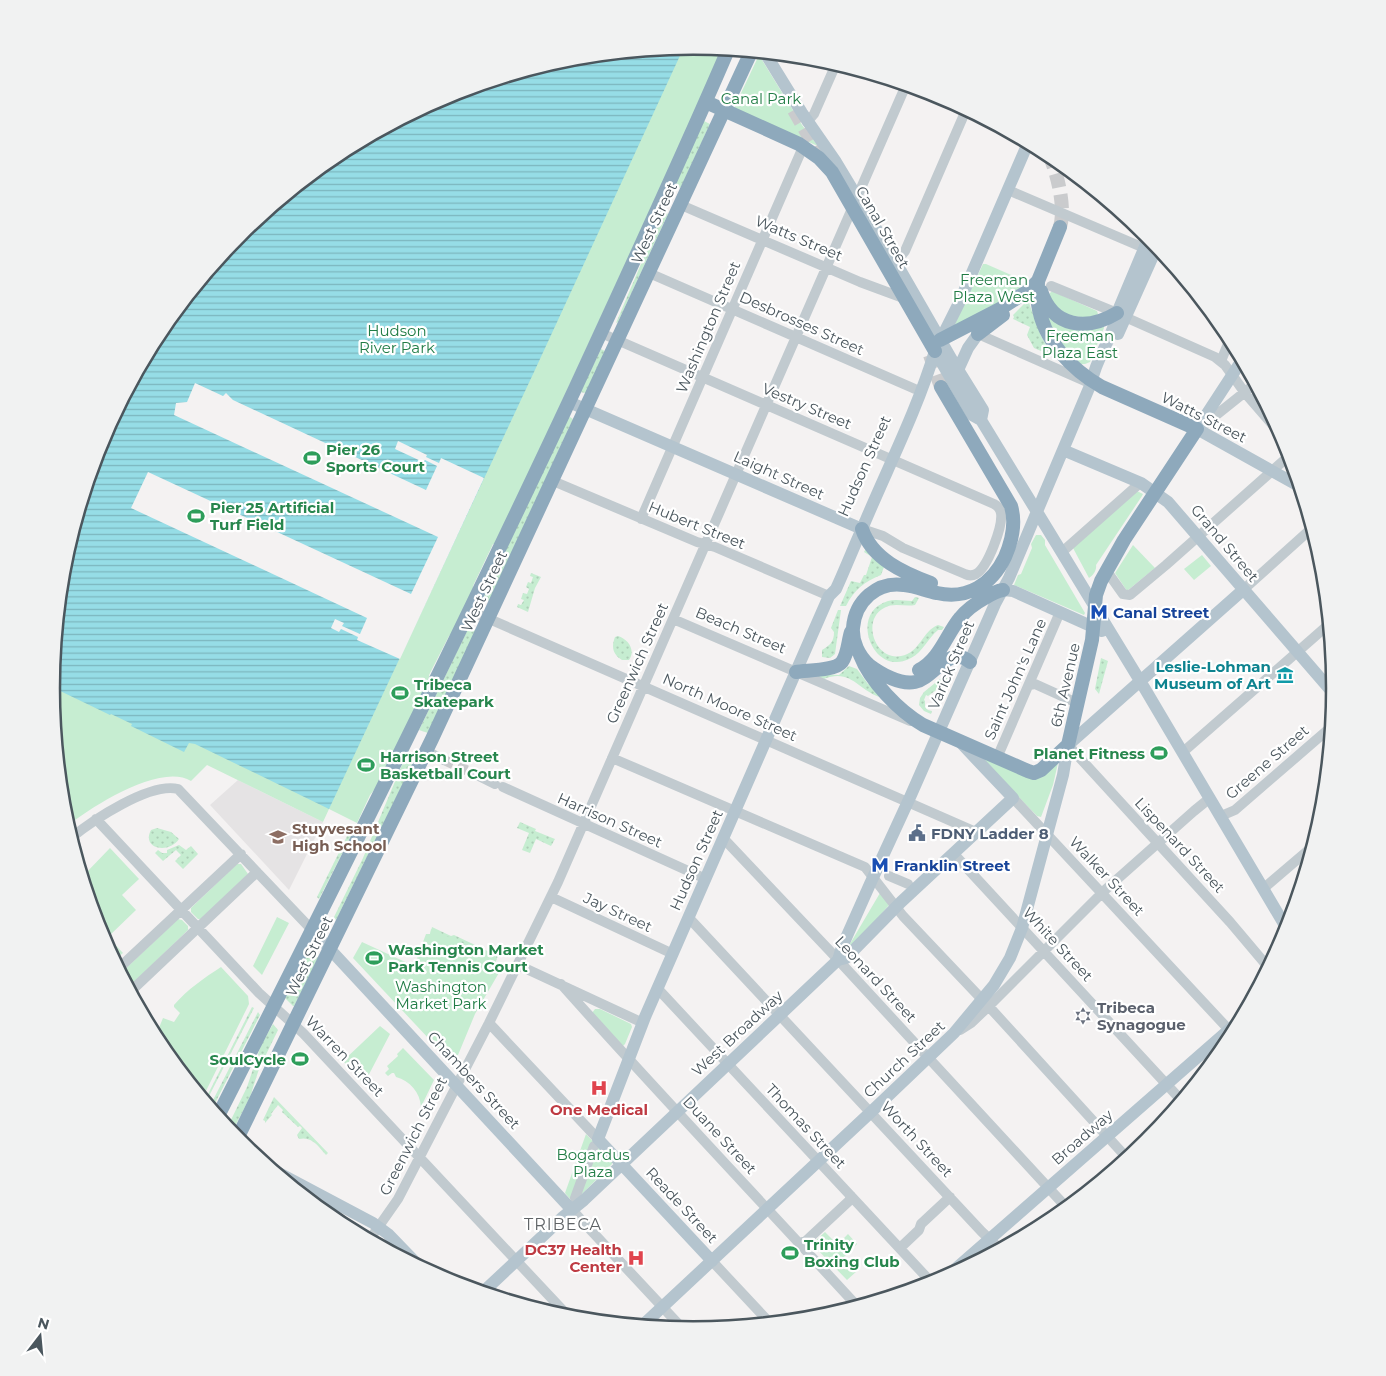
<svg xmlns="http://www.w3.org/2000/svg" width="1386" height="1376" font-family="Montserrat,sans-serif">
	<defs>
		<pattern id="grass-dots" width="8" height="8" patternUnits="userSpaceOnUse" patternTransform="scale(1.25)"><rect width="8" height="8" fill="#c6edd1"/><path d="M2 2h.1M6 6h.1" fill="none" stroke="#accdb6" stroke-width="1.8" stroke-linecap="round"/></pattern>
		<pattern id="water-rules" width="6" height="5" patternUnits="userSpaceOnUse" patternTransform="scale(1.25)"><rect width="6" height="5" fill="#96dde6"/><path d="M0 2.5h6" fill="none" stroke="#7cb6be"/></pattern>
	</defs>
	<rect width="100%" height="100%" fill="#f4f2f2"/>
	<path fill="#e5e3e4" d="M 238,780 L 323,822 L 289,890 L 210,805 Z"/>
	<path fill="url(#grass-dots)" d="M 704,121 L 710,124 L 681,187 L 678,188 L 674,187 Z
		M 663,212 L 668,214 L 618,322 L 616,323 Z
		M 1029,303 L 1041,336 L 1049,350 L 1048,354 L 1034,348 L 1027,335 L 1030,327 L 1013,319 L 1014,317 L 1013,315 L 1024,304 Z
		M 601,349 L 605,351 L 586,393 L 580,392 Z
		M 570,417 L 573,419 L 490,600 L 487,601 L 483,599 L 567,418 Z
		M 867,546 L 884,567 L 881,575 C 865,581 854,590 846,606 L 840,606 L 851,581 L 860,583 L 864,575 L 866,575 L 872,557 L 864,552 Z
		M 531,573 L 541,577 L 535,588 L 528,612 L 517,607 L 518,604 L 521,605 L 524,600 L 521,599 L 523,593 L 527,594 L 529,589 L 526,587 L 528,582 L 531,583 L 533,577 L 530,576 Z
		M 915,597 L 919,598 L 915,605 C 904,607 894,602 884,608 C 861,620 875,661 901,656 C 920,653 922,631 938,625 L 944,627 L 942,630 L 938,630 C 928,638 923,652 911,658 C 874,679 847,613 888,601 C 896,599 904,601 912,601 Z
		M 838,610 L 841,610 L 835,654 L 830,658 L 822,657 L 822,650 C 830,645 834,642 834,632 L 831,628 Z
		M 471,628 L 476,631 L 428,733 L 419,730 L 468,629 Z
		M 618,636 C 628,639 636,650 629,660 L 622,660 C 613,655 611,647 615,637 Z
		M 1101,658 L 1108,661 L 1099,694 L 1095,689 Z
		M 849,666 L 857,669 L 868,684 L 871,685 L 880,697 C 859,691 851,668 824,679 L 816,676 L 817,674 L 839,675 Z
		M 951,670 L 943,688 L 937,691 L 936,690 L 928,696 L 926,695 L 924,700 L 925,701 L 925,707 L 928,710 L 932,711 L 931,714 L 924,711 L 919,705 L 920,698 L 924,692 Z
		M 406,759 L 413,763 L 336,920 L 334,917 L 363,858 L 404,760 Z
		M 520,822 L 536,829 L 535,831 L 555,839 L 551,846 L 536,839 L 530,853 L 522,850 L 529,833 L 517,828 Z
		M 157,828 L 171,832 L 179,839 C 168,855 141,848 151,830 Z
		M 350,830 L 352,834 L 319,899 L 317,897 Z
		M 179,845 L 186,850 L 191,846 L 198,854 L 183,869 L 175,861 L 181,855 L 176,850 L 163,861 L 155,853 L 158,850 L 162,853 L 167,853 L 167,850 Z
		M 432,927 L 451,936 L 454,935 L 498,956 L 496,960 L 430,935 Z
		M 310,949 L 318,958 L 294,1006 L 293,1006 L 285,998 Z
		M 252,1007 L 254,1008 L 206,1102 L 205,1100 Z
		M 258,1012 L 260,1015 L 212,1109 L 210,1106 Z
		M 273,1024 L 278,1030 L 259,1069 L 250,1097 L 233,1130 L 228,1126 L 247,1087 L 261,1045 Z
		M 274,1097 L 328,1153 L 326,1155 C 318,1146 312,1136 299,1139 L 297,1135 L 302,1128 L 300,1126 L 298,1127 L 282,1112 L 283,1110 L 278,1105 L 271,1114 L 272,1115 L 265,1123 L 265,1121 L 263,1120 Z"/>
	<path fill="#c6edd1" d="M 693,46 L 722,49 L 697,109 L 496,544 L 493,544 L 473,586 L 473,593 L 456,628 L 449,636 L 429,675 L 430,681 L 382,780 L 370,795 L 357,823 L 329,809 L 323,822 L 207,765 L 191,781 C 161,762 91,807 67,826 L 64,813 L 52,685 L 258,219 L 337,154 L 448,95 L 568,59 Z
		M 759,55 L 802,125 L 818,146 L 739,112 L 734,108 Z
		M 983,264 L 986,264 L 1020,279 L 1023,285 L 1022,291 L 954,326 Z
		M 1052,291 L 1097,311 L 1098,314 L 1092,318 L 1061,315 L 1048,295 Z
		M 1041,300 L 1048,310 L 1104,326 L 1104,328 L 1090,362 L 1085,364 L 1081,364 L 1057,341 Z
		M 1137,491 L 1143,494 L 1142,496 L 1096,565 C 1097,570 1093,576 1089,578 L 1073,548 Z
		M 1036,535 L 1041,535 L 1045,540 L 1045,545 L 1085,613 L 1084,615 L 1014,585 L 1018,575 L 1021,574 L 1032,548 L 1031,544 Z
		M 1133,545 L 1155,568 L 1127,591 L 1115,573 Z
		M 1202,555 L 1211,566 L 1194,580 L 1184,569 Z
		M 983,757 L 1032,778 L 1058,763 L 1053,785 L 1041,817 L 1037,816 L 983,760 Z
		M 110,848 L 139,879 L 122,895 L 136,910 L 108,937 L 123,953 L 114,960 L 100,933 L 83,876 Z
		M 237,864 L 241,864 L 248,874 L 201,919 L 198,919 L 191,912 L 191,908 Z
		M 880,893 L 889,905 L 846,955 L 844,954 Z
		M 277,917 L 289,923 L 262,975 L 253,966 Z
		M 178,919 L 182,920 L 188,926 L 188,930 L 129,987 L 121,973 Z
		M 431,929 L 497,959 L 493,967 L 500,971 L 475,1014 L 458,1055 L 451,1059 L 446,1057 L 353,958 L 362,942 L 414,966 L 426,934 L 430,934 Z
		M 221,967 L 248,996 L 249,1004 L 203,1097 L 159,1044 L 154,1034 L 156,1035 L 163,1018 L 174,1022 L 180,1013 L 174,1007 L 174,1005 C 188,989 204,978 221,967 Z
		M 595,1009 L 600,1009 L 631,1024 L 632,1027 L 625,1044 L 623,1046 L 592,1013 Z
		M 380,1026 L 390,1034 L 364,1084 L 343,1061 Z
		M 403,1048 L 434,1080 L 421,1107 C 420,1092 410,1081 396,1077 L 394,1073 L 392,1073 L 388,1076 L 385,1073 L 389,1069 L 387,1066 L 398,1056 L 397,1054 Z
		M 586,1134 L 612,1162 L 612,1164 L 577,1199 L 570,1199 L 565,1193 Z
		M 825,1232 L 835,1242 L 840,1238 L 843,1239 L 848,1234 L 857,1244 L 844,1257 L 857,1271 L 847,1280 L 812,1244 Z"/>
	<path fill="url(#water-rules)" d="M 684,47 L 534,372 L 329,809 L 195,744 L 189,743 L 184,752 L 131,726 L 132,724 L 111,714 L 110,715 L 56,689 L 51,689 L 64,563 L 100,442 L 160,331 L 239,234 L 337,154 L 448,95 L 568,59 Z"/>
	<path fill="#f4f2f2" d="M 195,383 L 223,396 L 226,393 L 233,400 L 426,490 L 437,466 L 425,460 L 423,462 L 395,449 L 398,441 L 427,455 L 426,457 L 439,463 L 441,458 L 484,478 L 400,659 L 357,640 L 358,637 L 341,629 L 339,632 L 331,628 L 335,619 L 344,623 L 342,626 L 360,634 L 367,618 L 131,508 L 148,472 L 411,594 L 438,537 L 174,415 L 176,403 L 187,402 Z"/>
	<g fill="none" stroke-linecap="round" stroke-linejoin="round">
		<path stroke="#cacbcd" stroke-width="10" stroke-dasharray="10 5" stroke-linecap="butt" d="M 444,760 L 477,775"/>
		<path stroke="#cacbcd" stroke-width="14" stroke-dasharray="14 7" stroke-linecap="butt" d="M 794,110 L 824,163
			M 1049,154 C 1057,173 1066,207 1060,227
			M 930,355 L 941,387"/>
		<path stroke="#c1cacf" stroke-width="10" d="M 807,122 L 814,114 L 836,64
			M 1008,190 L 1144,248
			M 681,205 L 860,282 L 906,299
			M 1155,253 L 1166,257
			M 896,262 L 905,251 L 966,110
			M 649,273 L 915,389
			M 1051,286 L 1117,313
			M 1125,317 L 1215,357 L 1225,365 L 1245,393 L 1284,438
			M 601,333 L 994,504 C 998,506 1000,508 1001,513 C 1003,526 988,567 976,574 C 972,576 969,576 965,574 L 903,548 L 883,536 L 862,529
			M 978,334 L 1087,382
			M 1221,361 L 1230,339
			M 1200,428 L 1255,384
			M 553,481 L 697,542 L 715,547 L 829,596
			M 641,519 L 803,147
			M 1062,552 L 1140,483
			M 1106,570 L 1123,594 L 1130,595 L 1166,565 L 1290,455
			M 1243,590 L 1312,528
			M 471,611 L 976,832
			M 673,619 L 910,721
			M 1029,685 L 1035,684 L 1077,703
			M 1068,745 L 1230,922 L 1268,967
			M 426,751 L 444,760
			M 1183,752 L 1328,625
			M 994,755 L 998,754 L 1000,751 L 1060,612
			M 612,758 L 865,867 L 903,916 L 993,1011 L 1127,1158
			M 477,775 L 495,784
			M 503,787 L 706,879
			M 1013,798 L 1232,1033
			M 1221,816 L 1235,810 L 1331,727
			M 96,819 L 259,993 L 303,1033 L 570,1318
			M 71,838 C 93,820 150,782 178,789 L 313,931
			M 724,839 L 829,950 L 1067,1208
			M 953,853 L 1181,1100
			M 889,876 L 908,884
			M 1264,888 L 1312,847
			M 551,897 L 673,954
			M 689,918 L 982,1232 L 999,1248
			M 518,965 L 643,1023
			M 119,968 L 241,854
			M 561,984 C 658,1093 758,1198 857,1306
			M 658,989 L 932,1283
			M 131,991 L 257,872
			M 489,1023 L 598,1139
			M 960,1030 L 971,1023 L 989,1006 L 1105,890 L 1194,811 L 1210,798
			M 575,1198 L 594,1146
			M 572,1210 L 683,1329
			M 370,1239 L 398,1199 L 489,1023 L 558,882 L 906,85
			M 799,1243 L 806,1241 L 849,1201 L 851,1196
			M 900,1248 L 919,1230 L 921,1224 L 950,1197
			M 712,1261 L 769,1322"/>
		<path stroke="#b4c4ce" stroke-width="12" d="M 765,53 L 802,113 L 836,162 L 883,240 L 952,360 L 983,410 L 981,420
			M 1118,334 L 1157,247
			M 938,345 L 959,303 L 1028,143
			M 935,351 L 972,415 L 981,420 L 1145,689 L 1287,929
			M 1242,360 L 1197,429 L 1299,486
			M 958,370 L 968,348 L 978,334
			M 569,402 L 862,529
			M 1063,450 L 1141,483 L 1168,502 L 1334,694
			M 1003,590 L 1013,591 L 1102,631
			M 313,931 L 572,1210
			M 838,960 L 842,947 L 870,884 L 911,795 L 995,604 L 1009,578 L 1092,381 C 1096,357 1114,337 1117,313 L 1149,237
			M 275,1171 L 373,1223 L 388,1234 L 417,1264
			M 712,1261 L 598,1139 L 645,1017 L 829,596 L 836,589 C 846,567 855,544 865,522 C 889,465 917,410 935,351
			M 945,1278 L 1239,1021
			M 483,1292 L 563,1217 L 584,1200 L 838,960 L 846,958 L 901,902 L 1013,798 L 962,744
			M 643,1325 L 871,1112 L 954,1033 L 994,985 L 1010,958 L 1022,928 L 1063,775 L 1068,745 L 1243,590"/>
		<path stroke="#8ea9bc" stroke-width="14" d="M 706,102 L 799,144 L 819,158 L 832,172 L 935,351
			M 1041,291 C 1053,328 1087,331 1117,313
			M 978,334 L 1003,315
			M 940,340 L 1000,309 L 1029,290 L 1038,281 L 1060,227
			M 941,387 L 1011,506 C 1016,523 1012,541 1005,557 C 992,584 968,600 937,593 C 926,591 916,586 904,585 C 877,581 855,601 853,628 C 852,642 859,656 869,665 C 881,674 900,685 915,682 C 934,678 949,644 970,662
			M 862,529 C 872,559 904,573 931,583
			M 860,655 C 870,681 899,711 923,725 L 1028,771 L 1034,773 L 1041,770 L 1068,745 L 1092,640 L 1096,595 L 1101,581 L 1124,540 L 1197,429 L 1102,387 C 1072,370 1043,340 1038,304 C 1037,296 1038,288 1038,281
			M 919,670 C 940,659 946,635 960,618 C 967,609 976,603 985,598 C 991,594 996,591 1003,590
			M 796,672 C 807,670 835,671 842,662 C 848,654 848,641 851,632
			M 218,1116 C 340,876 460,635 574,391 C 626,278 679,164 728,50
			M 237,1139 L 432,739 L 751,52"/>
	</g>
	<defs>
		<g id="stadium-bare" transform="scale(1.35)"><path d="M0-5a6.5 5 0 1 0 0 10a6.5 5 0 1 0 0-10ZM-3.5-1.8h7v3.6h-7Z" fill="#2e9e5b" stroke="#fff" stroke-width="2.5" paint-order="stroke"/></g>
		<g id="metro-bare" transform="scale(1.35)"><path d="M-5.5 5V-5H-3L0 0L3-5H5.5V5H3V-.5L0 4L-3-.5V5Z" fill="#1a4fb4" stroke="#fff" stroke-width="2.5" paint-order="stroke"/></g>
		<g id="museum-bare" transform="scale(1.35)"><path d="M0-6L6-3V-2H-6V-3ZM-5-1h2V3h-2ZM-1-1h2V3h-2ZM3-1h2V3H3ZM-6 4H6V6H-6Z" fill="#0f9aa8" stroke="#fff" stroke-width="2.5" paint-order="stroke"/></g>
		<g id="civic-bare" transform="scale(1.35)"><path d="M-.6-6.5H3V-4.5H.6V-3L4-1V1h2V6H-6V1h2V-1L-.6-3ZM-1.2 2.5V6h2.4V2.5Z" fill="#5c6f8a" stroke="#fff" stroke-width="2.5" paint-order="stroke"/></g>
		<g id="school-bare" transform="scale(1.35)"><path d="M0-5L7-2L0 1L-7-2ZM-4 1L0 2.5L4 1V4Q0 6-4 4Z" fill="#8d6e63" stroke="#fff" stroke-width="2.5" paint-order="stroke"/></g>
		<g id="synagogue-bare" transform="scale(1.35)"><path d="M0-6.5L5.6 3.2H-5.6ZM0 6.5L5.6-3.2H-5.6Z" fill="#6b7280" stroke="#fff" stroke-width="2.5" paint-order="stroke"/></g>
		<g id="hospital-bare" transform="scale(1.35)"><path d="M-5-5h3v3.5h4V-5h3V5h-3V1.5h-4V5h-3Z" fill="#e0444e" stroke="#fff" stroke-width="2.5" paint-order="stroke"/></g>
	</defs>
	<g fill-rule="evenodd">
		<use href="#stadium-bare" x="312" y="458"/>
		<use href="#stadium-bare" x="196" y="516"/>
		<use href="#metro-bare" x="1099" y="612"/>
		<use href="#museum-bare" x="1285" y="675"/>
		<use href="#stadium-bare" x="400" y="693"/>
		<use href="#stadium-bare" x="1159" y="753"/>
		<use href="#stadium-bare" x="366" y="765"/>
		<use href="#civic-bare" x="917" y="833"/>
		<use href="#school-bare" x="278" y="837"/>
		<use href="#metro-bare" x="880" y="865"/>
		<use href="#stadium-bare" x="374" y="958"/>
		<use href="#synagogue-bare" x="1083" y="1016"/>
		<use href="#stadium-bare" x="300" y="1059"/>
		<use href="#hospital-bare" x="599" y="1088"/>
		<use href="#stadium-bare" x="790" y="1253"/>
		<use href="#hospital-bare" x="636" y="1258"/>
	</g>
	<g text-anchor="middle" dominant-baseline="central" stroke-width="4.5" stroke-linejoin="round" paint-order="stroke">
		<g font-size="15" fill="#207c45" stroke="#fff">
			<text x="761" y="98">Canal Park</text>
			<text x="994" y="279">Freeman<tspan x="994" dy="17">Plaza West</tspan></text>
			<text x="397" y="330">Hudson<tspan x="397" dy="17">River Park</tspan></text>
			<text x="1080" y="335">Freeman<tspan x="1080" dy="17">Plaza East</tspan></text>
			<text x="441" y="986">Washington<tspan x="441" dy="17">Market Park</tspan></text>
			<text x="593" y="1154">Bogardus<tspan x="593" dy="17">Plaza</tspan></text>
		</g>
		<g font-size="15" fill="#4b575e" stroke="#fff">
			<text transform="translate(654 223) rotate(-65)">West Street</text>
			<text transform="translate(883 227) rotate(60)">Canal Street</text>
			<text transform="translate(799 238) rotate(23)">Watts Street</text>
			<text transform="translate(802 323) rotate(24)">Desbrosses Street</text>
			<text transform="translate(708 327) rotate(-67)">Washington Street</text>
			<text transform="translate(807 406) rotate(23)">Vestry Street</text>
			<text transform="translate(1204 417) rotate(27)">Watts Street</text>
			<text transform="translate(864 466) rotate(-66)">Hudson Street</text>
			<text transform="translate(779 475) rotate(24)">Laight Street</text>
			<text transform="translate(697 525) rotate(22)">Hubert Street</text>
			<text transform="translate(1225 543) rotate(50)">Grand Street</text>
			<text transform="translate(484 591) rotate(-65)">West Street</text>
			<text transform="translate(741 630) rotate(23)">Beach Street</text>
			<text transform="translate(637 663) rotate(-66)">Greenwich Street</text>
			<text transform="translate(951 665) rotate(-67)">Varick Street</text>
			<text transform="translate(1015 679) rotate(-66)">Saint John's Lane</text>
			<text transform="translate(1065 685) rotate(-77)">6th Avenue</text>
			<text transform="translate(730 707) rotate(24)">North Moore Street</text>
			<text transform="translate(1267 762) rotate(-41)">Greene Street</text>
			<text transform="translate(610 820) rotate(24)">Harrison Street</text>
			<text transform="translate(1180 845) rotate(47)">Lispenard Street</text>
			<text transform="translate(696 860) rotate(-66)">Hudson Street</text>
			<text transform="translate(1107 876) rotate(47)">Walker Street</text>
			<text transform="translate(618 912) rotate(25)">Jay Street</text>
			<text transform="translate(1058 944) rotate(47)">White Street</text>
			<text transform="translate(309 956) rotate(-64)">West Street</text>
			<text transform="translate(876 979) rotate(47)">Leonard Street</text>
			<text transform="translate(737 1033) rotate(-43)">West Broadway</text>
			<text transform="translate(345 1056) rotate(46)">Warren Street</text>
			<text transform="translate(904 1059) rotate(-43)">Church Street</text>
			<text transform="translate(474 1080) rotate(47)">Chambers Street</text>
			<text transform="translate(806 1126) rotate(47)">Thomas Street</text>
			<text transform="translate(720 1135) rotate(47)">Duane Street</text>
			<text transform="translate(413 1136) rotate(-63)">Greenwich Street</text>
			<text transform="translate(1082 1137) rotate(-41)">Broadway</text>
			<text transform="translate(917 1139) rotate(47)">Worth Street</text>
			<text transform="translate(682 1205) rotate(47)">Reade Street</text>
		</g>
		<g font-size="15" font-weight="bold" fill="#27864d" stroke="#fff" text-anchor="start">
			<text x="326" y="449">Pier 26<tspan x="326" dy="17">Sports Court</tspan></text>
			<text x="210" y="507">Pier 25 Artificial<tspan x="210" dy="17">Turf Field</tspan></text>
			<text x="414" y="684">Tribeca<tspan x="414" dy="17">Skatepark</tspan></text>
			<text x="1145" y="753" text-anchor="end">Planet Fitness</text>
			<text x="380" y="756">Harrison Street<tspan x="380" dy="17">Basketball Court</tspan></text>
			<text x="388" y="949">Washington Market<tspan x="388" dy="17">Park Tennis Court</tspan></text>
			<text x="286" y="1059" text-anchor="end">SoulCycle</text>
			<text x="804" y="1244">Trinity<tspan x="804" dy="17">Boxing Club</tspan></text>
		</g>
		<g font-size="15" font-weight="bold" fill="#164399" stroke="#fff" text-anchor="start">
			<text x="1113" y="612">Canal Street</text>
			<text x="894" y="865">Franklin Street</text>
		</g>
		<g font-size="15" font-weight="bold" fill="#0d838f" stroke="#fff" text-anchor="end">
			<text x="1271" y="666">Leslie-Lohman<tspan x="1271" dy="17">Museum of Art</tspan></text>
		</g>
		<g font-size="15" font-weight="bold" fill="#785e54" stroke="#fff" text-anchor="start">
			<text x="292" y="828">Stuyvesant<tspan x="292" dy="17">High School</tspan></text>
		</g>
		<g font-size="15" font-weight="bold" fill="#4e5e75" stroke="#fff" text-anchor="start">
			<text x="931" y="833">FDNY Ladder 8</text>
		</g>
		<g font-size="15" font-weight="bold" fill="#5b616d" stroke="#fff" text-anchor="start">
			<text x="1097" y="1007">Tribeca<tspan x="1097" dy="17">Synagogue</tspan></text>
		</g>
		<g font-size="15" font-weight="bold" fill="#be3a42" stroke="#fff">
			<text x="599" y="1109">One Medical</text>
			<text x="622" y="1249" text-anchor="end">DC37 Health<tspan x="622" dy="17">Center</tspan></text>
		</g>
		<g font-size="16" letter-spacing="1" fill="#5f6366" stroke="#fff">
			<text x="563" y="1224">TRIBECA</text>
		</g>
	</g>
	<path d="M0 0H1386V1376H0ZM60 688a633 633 0 1 1 1266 0a633 633 0 1 1-1266 0Z" fill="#f1f2f2" fill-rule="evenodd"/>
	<path fill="none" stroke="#4b575e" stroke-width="2.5" d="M60 688a633 633 0 1 1 1266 0a633 633 0 1 1-1266 0Z"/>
	<g transform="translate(40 1336) rotate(16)" stroke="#ffffff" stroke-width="4" paint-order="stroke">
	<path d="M0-4L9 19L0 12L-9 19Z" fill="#4b575e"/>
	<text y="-8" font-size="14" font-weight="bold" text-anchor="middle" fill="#4b575e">N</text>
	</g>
</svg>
